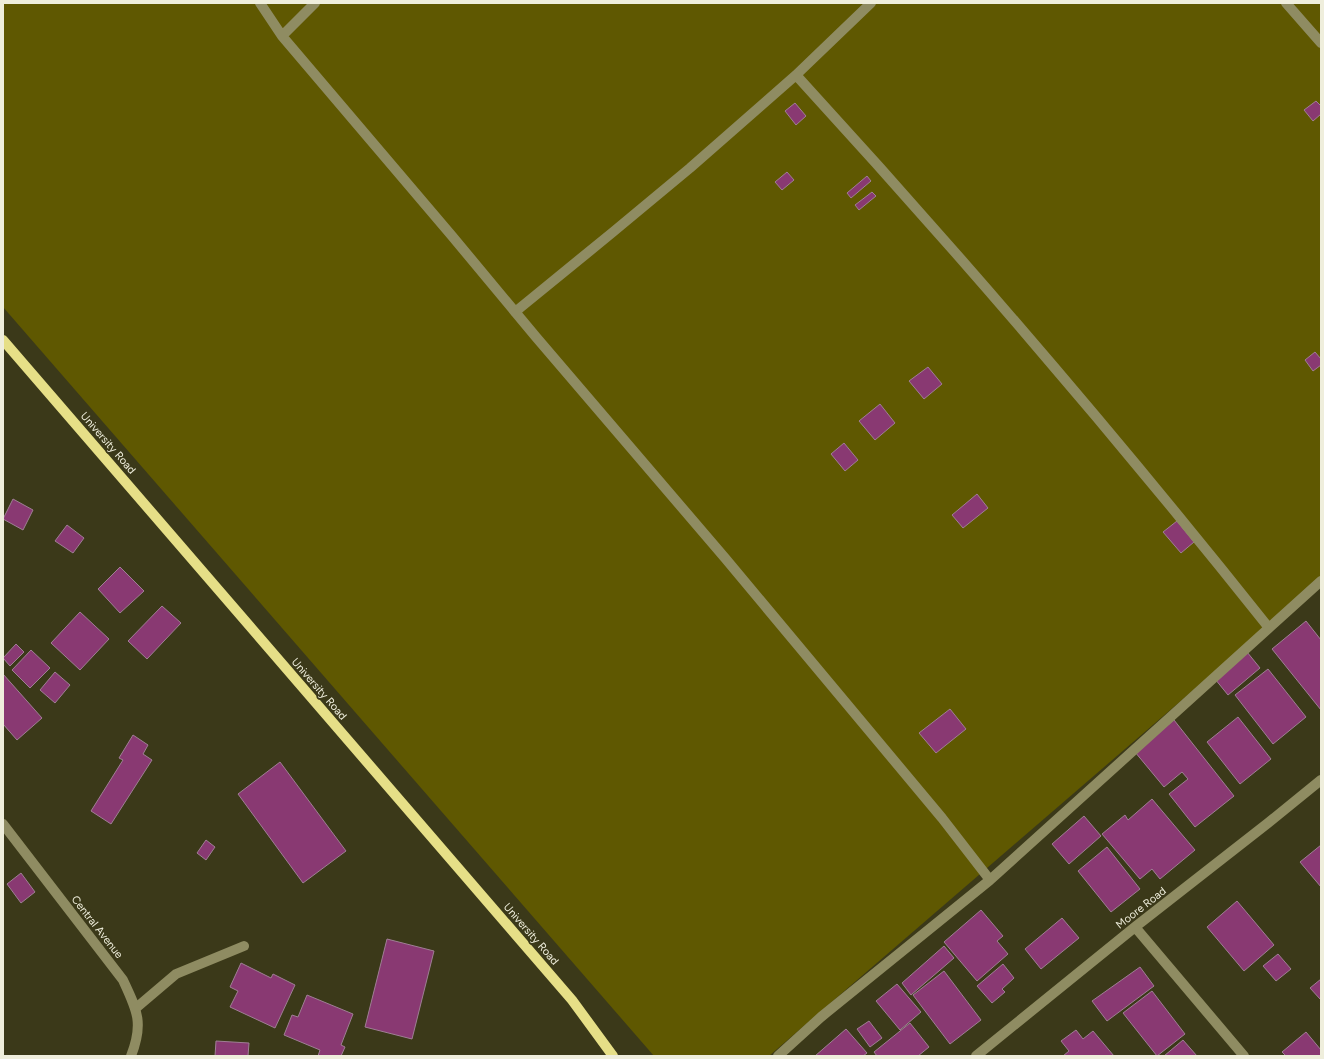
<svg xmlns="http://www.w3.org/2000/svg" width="1324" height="1059" font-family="Figtree,sans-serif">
	<rect width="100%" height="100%" fill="#3b3919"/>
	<path fill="#5f5801" d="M 3,3 L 1321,3 L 1321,580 L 769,1056 L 654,1056 L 3,307 Z"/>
	<path fill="#893972" stroke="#9f7f94" d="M 1316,101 L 1321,106 L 1321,114 L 1313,121 L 1304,110 Z
		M 795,103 L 806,116 L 796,125 L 785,111 Z
		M 787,172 L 794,180 L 782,190 L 775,182 Z
		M 867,176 L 871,181 L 851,198 L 847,193 Z
		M 872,192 L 876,196 L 859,210 L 855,205 Z
		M 1315,352 L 1321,359 L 1321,365 L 1313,371 L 1305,360 Z
		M 928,367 L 942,384 L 924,399 L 909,381 Z
		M 880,404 L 895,423 L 875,440 L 859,421 Z
		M 844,443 L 858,460 L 845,471 L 831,454 Z
		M 977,494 L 988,508 L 963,528 L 952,515 Z
		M 13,499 L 33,510 L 23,530 L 3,519 Z
		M 1177,521 L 1194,542 L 1181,553 L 1163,532 Z
		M 67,525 L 84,538 L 73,553 L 55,541 Z
		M 120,567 L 144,591 L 120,613 L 98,589 Z
		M 162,606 L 181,623 L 147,659 L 128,641 Z
		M 80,612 L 109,639 L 80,670 L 51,643 Z
		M 1306,621 L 1321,640 L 1321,710 L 1272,649 Z
		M 16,644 L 24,652 L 10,666 L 3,658 Z
		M 31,650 L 50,668 L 30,688 L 12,670 Z
		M 1247,652 L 1260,668 L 1228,695 L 1215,679 Z
		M 1268,669 L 1306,717 L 1273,744 L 1235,695 Z
		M 55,672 L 70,685 L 55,703 L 40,690 Z
		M 3,674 L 42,718 L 17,740 L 3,724 Z
		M 950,709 L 966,729 L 936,753 L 919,733 Z
		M 1238,717 L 1271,759 L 1240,784 L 1207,742 Z
		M 1174,720 L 1234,796 L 1195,827 L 1169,794 L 1188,779 L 1182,772 L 1164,787 L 1135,752 Z
		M 133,735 L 148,745 L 143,754 L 152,760 L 111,824 L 91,811 L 123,760 L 119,758 Z
		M 280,762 L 346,851 L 303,883 L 238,794 Z
		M 1152,799 L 1195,850 L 1160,879 L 1152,869 L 1140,879 L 1102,834 L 1125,815 L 1128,820 Z
		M 1084,816 L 1101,836 L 1069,864 L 1052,844 Z
		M 206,840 L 215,847 L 206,860 L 197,853 Z
		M 1321,845 L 1321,887 L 1300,862 Z
		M 1107,847 L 1140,889 L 1111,912 L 1078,871 Z
		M 21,873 L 35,892 L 21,903 L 7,884 Z
		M 1237,901 L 1274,945 L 1244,971 L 1207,927 Z
		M 981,910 L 1003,936 L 997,941 L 1008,954 L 977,981 L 944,942 Z
		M 1062,918 L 1079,938 L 1041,969 L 1025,949 Z
		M 387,939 L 434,951 L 412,1039 L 365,1027 Z
		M 944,946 L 954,958 L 911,995 L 902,983 Z
		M 1278,954 L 1291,969 L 1276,981 L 1263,966 Z
		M 241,963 L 271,978 L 273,974 L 295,985 L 275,1028 L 230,1007 L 238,991 L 230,987 Z
		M 1003,964 L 1014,978 L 1002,989 L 1005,992 L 992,1003 L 977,986 Z
		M 1140,967 L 1154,986 L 1107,1021 L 1092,1001 Z
		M 944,971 L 981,1020 L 950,1044 L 913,995 Z
		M 1321,979 L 1321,998 L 1320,999 L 1310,988 Z
		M 897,984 L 921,1012 L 900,1030 L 876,1001 Z
		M 1152,991 L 1185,1034 L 1157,1056 L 1123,1013 Z
		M 307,995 L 353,1014 L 341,1045 L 345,1047 L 341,1056 L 318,1056 L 320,1050 L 284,1035 L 292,1015 L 298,1017 Z
		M 869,1021 L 882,1038 L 870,1047 L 857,1029 Z
		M 910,1023 L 929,1047 L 918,1056 L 877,1056 L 874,1052 Z
		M 846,1029 L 867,1053 L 863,1056 L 815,1056 Z
		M 1076,1030 L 1083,1039 L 1093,1031 L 1114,1056 L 1063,1056 L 1069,1051 L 1061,1041 Z
		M 1306,1032 L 1321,1050 L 1321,1055 L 1319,1056 L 1286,1056 L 1282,1052 Z
		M 1183,1040 L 1197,1056 L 1164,1056 Z
		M 216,1041 L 249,1043 L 248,1056 L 215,1056 Z"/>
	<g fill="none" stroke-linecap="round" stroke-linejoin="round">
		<path stroke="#8f8c62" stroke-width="10" d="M 260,3 L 282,36 L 452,236 L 536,337 L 725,558 L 942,818 L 990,880
			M 1286,3 L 1321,43
			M 282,36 L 315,3
			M 796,75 C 960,254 1118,438 1269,628
			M 515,312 L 613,232 L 690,168 L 796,75 L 871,3
			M 3,824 L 123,980 C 137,1010 144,1023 131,1056
			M 1135,927 L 1244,1056
			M 136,1008 L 176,974 L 244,946
			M 778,1056 L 821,1017 L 990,880 L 1321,581
			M 976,1056 L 1135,927 L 1268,823 L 1321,780"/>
		<path stroke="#e6df87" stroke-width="10" d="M 3,340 L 572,1000 L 613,1056"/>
	</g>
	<g text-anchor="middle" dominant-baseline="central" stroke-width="3.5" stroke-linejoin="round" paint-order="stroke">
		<g font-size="11" fill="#efeedc" stroke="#3b3919">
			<text transform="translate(108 443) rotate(49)">University Road</text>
			<text transform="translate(319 689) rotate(49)">University Road</text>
			<text transform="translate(1141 908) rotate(-38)">Moore Road</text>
			<text transform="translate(97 927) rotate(52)">Central Avenue</text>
			<text transform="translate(531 934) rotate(49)">University Road</text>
		</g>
	</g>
	<rect width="1324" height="1059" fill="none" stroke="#efeedc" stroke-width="8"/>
</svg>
